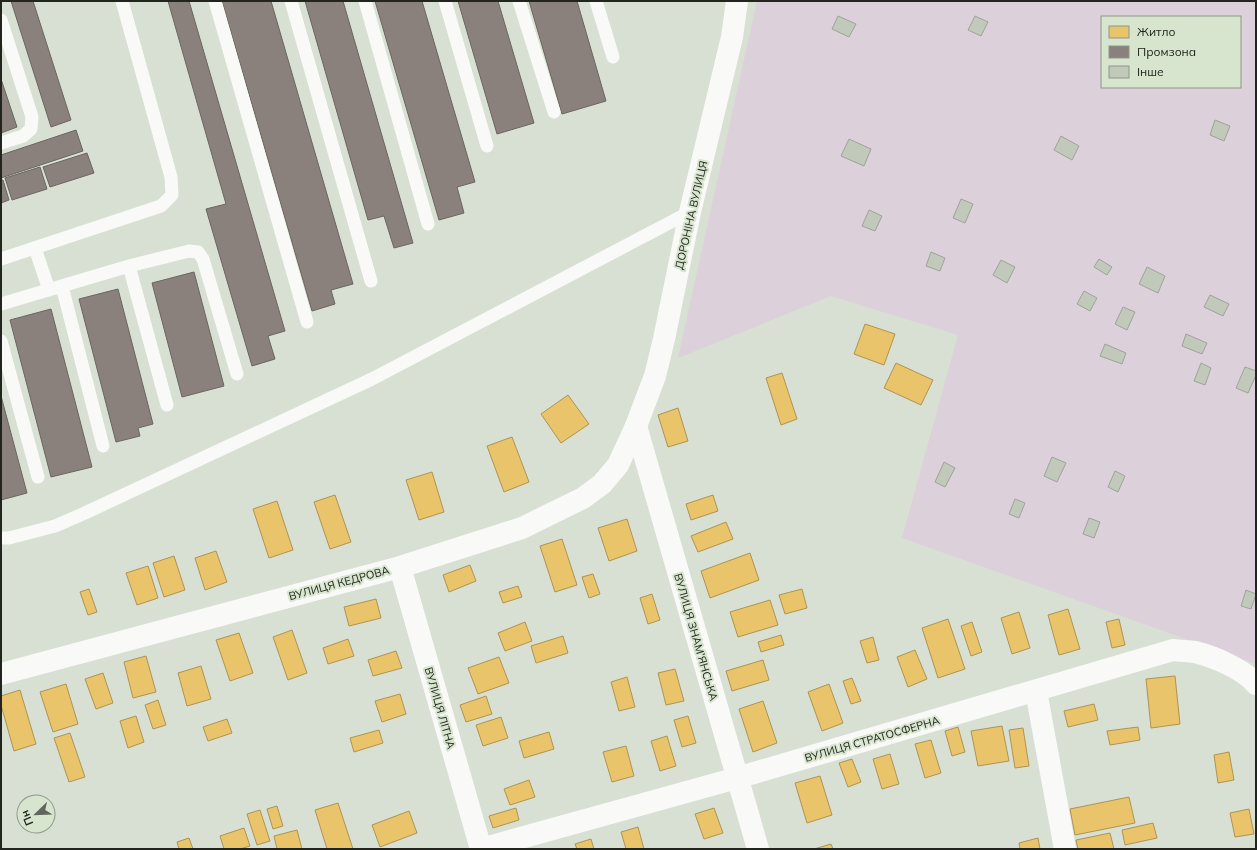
<svg xmlns="http://www.w3.org/2000/svg" width="1257" height="850" font-family="Mulish,sans-serif">
	<rect width="100%" height="100%" fill="#d8dfd3"/>
	<path fill="#dcd0da" fill-rule="evenodd" d="M 757,1 L 1256,1 L 1256,664 L 902,538 L 958,335 L 831,296 L 678,358 ZM 1102,17 L 1240,17 L 1240,87 L 1102,87 Z"/>
	<path fill="#e9c46a" stroke="#ad9453" d="M 865,324 L 895,334 L 884,365 L 854,354 Z
		M 896,363 L 933,380 L 921,405 L 884,388 Z
		M 782,373 L 797,419 L 781,425 L 766,378 Z
		M 568,395 L 589,424 L 561,443 L 541,414 Z
		M 678,408 L 688,441 L 668,447 L 658,415 Z
		M 512,437 L 529,482 L 504,492 L 487,446 Z
		M 432,472 L 444,512 L 419,520 L 406,480 Z
		M 335,495 L 351,542 L 330,549 L 314,502 Z
		M 713,495 L 718,511 L 691,520 L 686,504 Z
		M 277,501 L 293,550 L 269,558 L 253,509 Z
		M 627,519 L 637,551 L 609,561 L 598,528 Z
		M 726,522 L 733,539 L 698,552 L 691,536 Z
		M 562,539 L 577,585 L 555,592 L 540,546 Z
		M 216,551 L 227,582 L 205,590 L 195,558 Z
		M 750,553 L 759,580 L 710,598 L 701,571 Z
		M 174,556 L 185,590 L 164,597 L 153,563 Z
		M 470,565 L 476,581 L 449,592 L 443,575 Z
		M 148,566 L 158,598 L 137,605 L 126,573 Z
		M 593,574 L 600,594 L 589,598 L 582,577 Z
		M 518,586 L 522,597 L 503,603 L 499,592 Z
		M 89,589 L 97,612 L 88,615 L 80,592 Z
		M 802,589 L 807,608 L 785,614 L 779,595 Z
		M 652,594 L 660,620 L 648,624 L 640,598 Z
		M 376,599 L 381,618 L 349,626 L 344,607 Z
		M 770,600 L 778,625 L 738,637 L 730,612 Z
		M 1068,609 L 1080,649 L 1059,655 L 1048,615 Z
		M 1019,612 L 1030,648 L 1012,654 L 1001,618 Z
		M 948,619 L 965,669 L 938,678 L 922,628 Z
		M 1119,619 L 1125,645 L 1112,648 L 1106,622 Z
		M 525,622 L 532,641 L 505,651 L 498,633 Z
		M 972,622 L 982,652 L 971,656 L 961,626 Z
		M 292,630 L 307,673 L 288,680 L 273,637 Z
		M 239,633 L 253,673 L 230,681 L 216,640 Z
		M 781,635 L 784,645 L 761,652 L 758,642 Z
		M 563,636 L 568,653 L 536,663 L 531,646 Z
		M 873,637 L 879,660 L 867,663 L 860,641 Z
		M 348,639 L 354,656 L 328,664 L 323,648 Z
		M 915,650 L 927,679 L 908,687 L 897,657 Z
		M 396,651 L 402,668 L 373,676 L 368,660 Z
		M 146,656 L 156,692 L 133,698 L 124,662 Z
		M 499,657 L 509,683 L 478,694 L 468,668 Z
		M 763,660 L 769,680 L 732,691 L 726,671 Z
		M 201,666 L 211,699 L 187,706 L 178,673 Z
		M 675,669 L 684,701 L 666,705 L 658,673 Z
		M 103,673 L 113,703 L 96,709 L 85,679 Z
		M 1175,676 L 1180,724 L 1151,728 L 1146,679 Z
		M 627,677 L 635,707 L 619,711 L 611,682 Z
		M 852,678 L 861,701 L 851,704 L 843,681 Z
		M 66,684 L 78,724 L 53,732 L 40,692 Z
		M 829,684 L 843,723 L 822,731 L 808,692 Z
		M 20,690 L 36,744 L 14,751 L 1,705 L 1,696 Z
		M 400,694 L 406,714 L 382,722 L 375,701 Z
		M 486,696 L 492,714 L 466,722 L 460,705 Z
		M 158,700 L 166,725 L 153,729 L 145,705 Z
		M 763,701 L 777,743 L 753,752 L 739,709 Z
		M 1094,704 L 1098,720 L 1068,727 L 1064,711 Z
		M 136,716 L 144,742 L 128,748 L 120,721 Z
		M 688,716 L 696,743 L 682,747 L 674,720 Z
		M 501,717 L 508,738 L 483,746 L 476,725 Z
		M 227,719 L 232,733 L 208,741 L 203,727 Z
		M 1002,726 L 1009,761 L 978,766 L 971,731 Z
		M 958,727 L 965,752 L 952,756 L 945,731 Z
		M 1138,727 L 1140,740 L 1110,745 L 1107,731 Z
		M 1023,728 L 1029,766 L 1015,768 L 1009,730 Z
		M 379,730 L 383,743 L 354,752 L 350,738 Z
		M 549,732 L 554,749 L 524,758 L 519,741 Z
		M 70,733 L 85,777 L 69,782 L 54,738 Z
		M 667,736 L 676,766 L 660,771 L 651,741 Z
		M 931,740 L 941,773 L 925,778 L 915,744 Z
		M 626,746 L 634,776 L 612,782 L 603,752 Z
		M 1229,752 L 1234,780 L 1218,783 L 1214,755 Z
		M 890,754 L 899,784 L 882,789 L 873,759 Z
		M 852,759 L 861,782 L 848,787 L 839,763 Z
		M 820,776 L 832,815 L 807,823 L 795,783 Z
		M 529,780 L 535,797 L 510,805 L 504,789 Z
		M 1129,797 L 1135,823 L 1075,835 L 1070,809 Z
		M 338,803 L 353,849 L 327,849 L 315,810 Z
		M 277,806 L 283,826 L 273,829 L 267,809 Z
		M 516,808 L 519,820 L 493,828 L 489,816 Z
		M 714,808 L 723,833 L 704,839 L 695,814 Z
		M 1249,809 L 1254,834 L 1235,837 L 1230,813 Z
		M 260,810 L 270,841 L 257,845 L 247,814 Z
		M 409,811 L 417,833 L 380,847 L 372,825 Z
		M 1153,823 L 1157,838 L 1125,845 L 1122,830 Z
		M 638,827 L 644,849 L 626,849 L 621,832 Z
		M 244,828 L 250,846 L 240,849 L 224,849 L 220,836 Z
		M 297,830 L 302,849 L 277,849 L 274,836 Z
		M 1110,833 L 1114,849 L 1078,849 L 1076,840 Z
		M 189,838 L 193,849 L 179,849 L 177,842 Z
		M 1038,838 L 1040,849 L 1020,849 L 1019,843 Z
		M 591,839 L 594,849 L 577,849 L 575,844 Z
		M 831,844 L 833,849 L 814,849 Z"/>
	<path fill="#8a817c" stroke="#6a6560" d="M 11,1 L 33,1 L 71,120 L 51,127 Z
		M 168,1 L 189,1 L 285,331 L 268,336 L 275,359 L 252,366 L 206,209 L 226,204 Z
		M 222,1 L 271,1 L 353,284 L 331,290 L 335,304 L 312,311 Z
		M 305,1 L 343,1 L 413,243 L 394,248 L 384,216 L 368,220 Z
		M 375,1 L 422,1 L 475,182 L 457,187 L 464,213 L 439,220 Z
		M 458,1 L 498,1 L 534,123 L 497,134 Z
		M 529,1 L 577,1 L 606,101 L 562,114 Z
		M 1,79 L 17,127 L 1,133 Z
		M 76,130 L 83,151 L 1,178 L 1,155 Z
		M 87,153 L 94,173 L 50,187 L 43,167 Z
		M 40,167 L 47,189 L 12,200 L 5,178 Z
		M 1,180 L 3,180 L 9,200 L 1,203 Z
		M 194,272 L 224,386 L 182,397 L 152,283 Z
		M 118,289 L 153,424 L 138,428 L 140,436 L 116,442 L 79,299 Z
		M 51,309 L 92,467 L 51,477 L 10,320 Z
		M 1,396 L 27,493 L 1,500 Z"/>
	<path fill="#c1c9bb" stroke="#9ea39a" d="M 838,16 L 856,24 L 849,37 L 832,29 Z
		M 975,16 L 988,22 L 981,36 L 968,30 Z
		M 1215,120 L 1230,126 L 1224,141 L 1210,135 Z
		M 1061,136 L 1079,146 L 1072,160 L 1054,150 Z
		M 849,139 L 871,149 L 864,166 L 841,156 Z
		M 961,199 L 973,204 L 965,223 L 953,218 Z
		M 869,210 L 882,216 L 875,231 L 862,226 Z
		M 931,252 L 945,258 L 940,271 L 926,266 Z
		M 1099,259 L 1112,267 L 1107,275 L 1094,267 Z
		M 1001,260 L 1015,267 L 1007,283 L 993,275 Z
		M 1147,267 L 1165,276 L 1158,293 L 1139,284 Z
		M 1084,291 L 1097,298 L 1090,311 L 1077,304 Z
		M 1210,295 L 1229,304 L 1223,316 L 1204,307 Z
		M 1123,307 L 1135,312 L 1127,330 L 1115,324 Z
		M 1186,334 L 1207,343 L 1202,354 L 1182,346 Z
		M 1105,344 L 1126,353 L 1122,364 L 1100,356 Z
		M 1201,363 L 1211,368 L 1205,385 L 1194,381 Z
		M 1245,367 L 1256,371 L 1256,375 L 1248,393 L 1236,388 Z
		M 1052,457 L 1066,463 L 1057,482 L 1044,476 Z
		M 944,462 L 955,468 L 945,487 L 935,482 Z
		M 1115,471 L 1125,476 L 1118,492 L 1108,487 Z
		M 1015,499 L 1025,503 L 1019,518 L 1009,514 Z
		M 1089,518 L 1100,522 L 1094,538 L 1083,534 Z
		M 1246,590 L 1256,594 L 1251,609 L 1241,606 Z"/>
	<g fill="none" stroke-linecap="round" stroke-linejoin="round">
		<path stroke="#f9faf8" stroke-width="13" d="M 215,1 L 307,322
			M 291,1 L 371,281
			M 365,1 L 428,224
			M 445,1 L 487,146
			M 519,1 L 554,112
			M 596,1 L 613,57
			M 1,20 L 32,117 L 31,129 L 23,136 L 1,143
			M 35,248 L 49,290
			M 1,259 L 161,206 L 172,195 L 171,177 L 122,1
			M 129,266 L 167,405
			M 62,286 L 103,446
			M 1,304 L 129,266 L 189,251 L 198,252 L 203,259 L 237,374
			M 1,341 L 38,477
			M 1,538 L 9,538 L 55,526 L 85,513 L 372,379 L 690,212"/>
		<path stroke="#f9faf8" stroke-width="22" d="M 636,426 L 758,849
			M 1036,691 L 1065,849
			M 481,849 L 737,778 L 1173,650 C 1180,651 1188,651 1195,652 C 1215,657 1243,669 1256,684"/>
		<path stroke="#f9faf8" stroke-width="22" d="M 400,567 L 481,849
			M 1,674 L 400,567 L 522,528 L 583,498 L 602,484 L 618,465 L 636,426 L 655,376 L 664,339 L 690,212 L 732,37 L 737,1"/>
	</g>
	<g text-anchor="middle" dominant-baseline="central" stroke-width="4" stroke-linejoin="round" paint-order="stroke">
		<g font-size="11" fill="#21251d" stroke="#d7e4ce">
			<text transform="translate(691 215) rotate(-77)">ДОРОНІНА ВУЛИЦЯ</text>
			<text transform="translate(339 583) rotate(-15)">ВУЛИЦЯ КЕДРОВА</text>
			<text transform="translate(696 637) rotate(74)">ВУЛИЦЯ ЗНАМ’ЯНСЬКА</text>
			<text transform="translate(440 708) rotate(74)">ВУЛИЦЯ ЛІТНА</text>
			<text transform="translate(872 739) rotate(-16)">ВУЛИЦЯ СТРАТОСФЕРНА</text>
		</g>
	</g>
	<rect width="1257" height="850" fill="none" stroke="#21251d" stroke-width="4"/>
	<rect x="1101" y="16" width="140" height="72" fill="#d7e4ce" stroke="#8e9887"/>
	<rect x="1109" y="26" width="20" height="12" fill="#e9c46a" stroke="#8e9887"/>
	<text x="1137" y="36" font-size="12" fill="#21251d">Житло</text>
	<rect x="1109" y="46" width="20" height="12" fill="#8a817c" stroke="#8e9887"/>
	<text x="1137" y="56" font-size="12" fill="#21251d">Промзона</text>
	<rect x="1109" y="66" width="20" height="12" fill="#c1c9bb" stroke="#8e9887"/>
	<text x="1137" y="76" font-size="12" fill="#21251d">Інше</text>
	<g transform="translate(36 814) rotate(247)"><circle r="19" fill="#d7e4ce" stroke="#8e9887"/>
	<path d="M0-3L7 15L0 10L-7 15Z" fill="#61665d"/>
	<text y="-6" font-size="11" font-weight="bold" text-anchor="middle" fill="#21251d">Пн</text>
	</g>
</svg>
